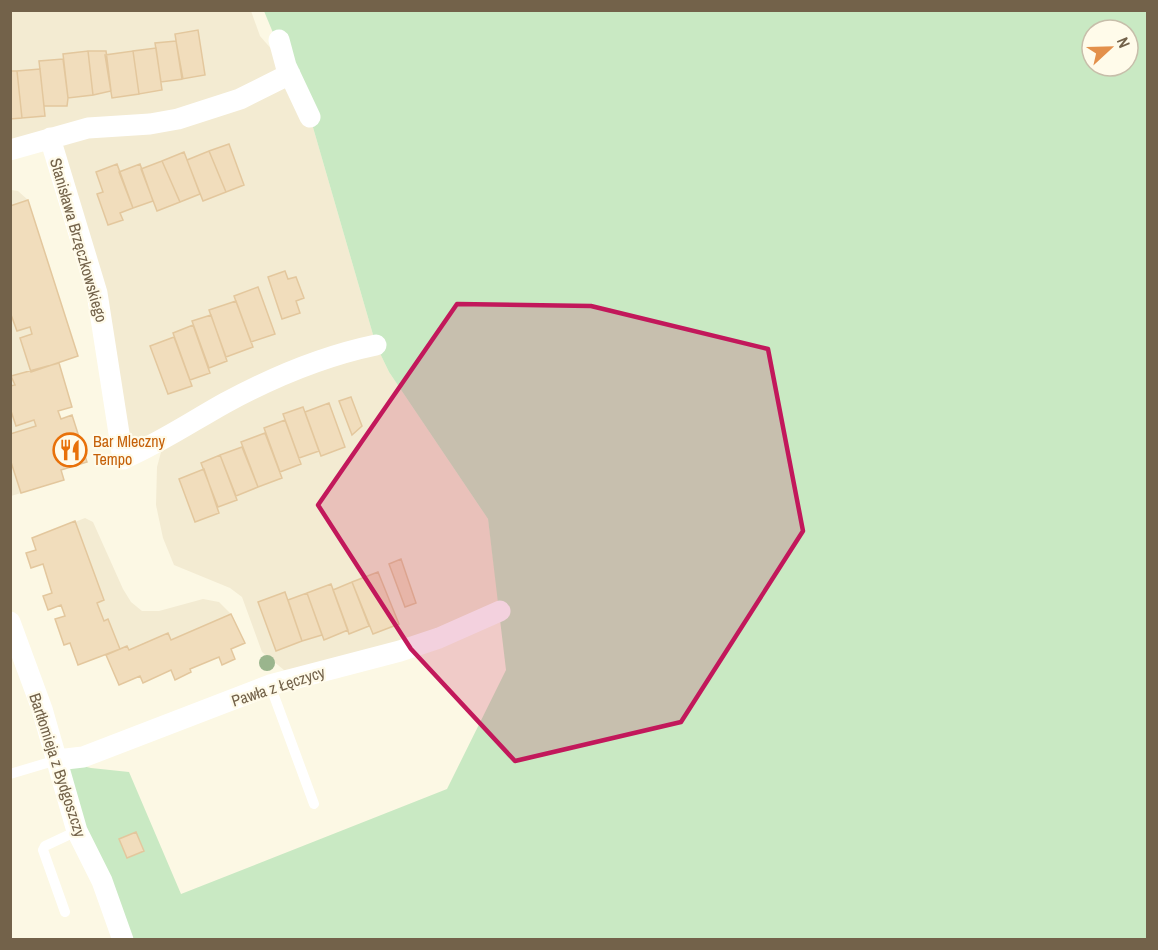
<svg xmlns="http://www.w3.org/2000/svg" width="1158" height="950" font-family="'Archivo Narrow',sans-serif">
	<rect width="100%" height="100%" fill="#fcf8e4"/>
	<path fill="#f3ebd2" d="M 10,11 L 251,11 L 260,36 L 286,66 L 310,117 L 376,345 L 389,372 L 488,519 L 500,611 L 332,668 L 284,670 L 262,652 L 242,597 L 230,588 L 174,565 L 163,538 L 156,505 L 157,467 L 164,441 L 123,459 L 114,392 L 50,138 L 11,150 Z
		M 11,190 L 18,191 L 28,200 L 36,426 L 21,493 L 11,496 Z
		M 85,518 L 93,522 L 123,589 L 131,602 L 142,611 L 159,611 L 203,599 L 219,602 L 231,614 L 171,670 L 106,655 L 75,522 Z"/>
	<path fill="#c9e9c3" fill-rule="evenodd" d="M 264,11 L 1147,11 L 1147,939 L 123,939 L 57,760 L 91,768 L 129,772 L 181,894 L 447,789 L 506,670 L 488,519 L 389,372 L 376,345 L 310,117 L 290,74 ZM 1092,30 L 1128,30 L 1128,66 L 1092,66 Z"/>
	<path fill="#f1ddbc" stroke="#e3c79d" stroke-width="1.5" d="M 198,30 L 205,75 L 182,79 L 175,34 Z
		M 176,41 L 183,79 L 161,82 L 155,43 Z
		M 156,48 L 162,90 L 139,94 L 133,51 Z
		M 88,51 L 106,51 L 111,91 L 93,95 Z
		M 88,51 L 93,95 L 68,98 L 63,54 Z
		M 133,51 L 139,94 L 112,98 L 105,55 Z
		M 63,59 L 68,98 L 67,106 L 44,106 L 39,61 Z
		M 40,69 L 45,116 L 22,118 L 17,71 Z
		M 10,71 L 17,71 L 22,118 L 10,119 Z
		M 229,144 L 244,185 L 226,192 L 209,151 Z
		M 209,151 L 226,192 L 203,201 L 187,160 Z
		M 184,152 L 200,194 L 180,202 L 162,161 Z
		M 162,161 L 180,202 L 157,211 L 141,169 Z
		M 117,164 L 133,208 L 120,213 L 123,220 L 108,225 L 97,194 L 103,192 L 96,172 Z
		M 140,164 L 153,201 L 133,208 L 119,172 Z
		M 28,200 L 78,356 L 31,372 L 20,338 L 32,334 L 30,327 L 17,331 L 10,312 L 10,206 Z
		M 285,271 L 288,279 L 296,277 L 304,298 L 296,301 L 300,313 L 282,319 L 268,277 Z
		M 258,287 L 275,334 L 251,342 L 234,296 Z
		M 236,301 L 253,347 L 226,357 L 209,310 Z
		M 211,315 L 227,361 L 209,368 L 192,321 Z
		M 193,325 L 210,373 L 190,380 L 173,333 Z
		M 174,337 L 192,386 L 168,394 L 150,346 Z
		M 59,363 L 72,407 L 58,411 L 61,419 L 72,415 L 87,462 L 61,470 L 64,480 L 21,493 L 10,459 L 10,434 L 36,426 L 34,420 L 16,426 L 10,408 L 10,386 L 15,385 L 11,376 Z
		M 351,397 L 362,426 L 352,435 L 339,401 Z
		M 329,403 L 345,447 L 321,456 L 305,412 Z
		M 303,407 L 319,451 L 299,458 L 283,414 Z
		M 285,420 L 301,464 L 280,472 L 264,428 Z
		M 265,433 L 282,478 L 258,487 L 241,442 Z
		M 242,447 L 258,487 L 236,496 L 220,455 Z
		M 220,455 L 237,500 L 218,507 L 201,463 Z
		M 204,469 L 219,513 L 195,522 L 179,479 Z
		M 75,521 L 104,600 L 97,603 L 104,621 L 108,619 L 120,649 L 78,665 L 70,643 L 64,645 L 55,619 L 65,616 L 61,605 L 48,610 L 43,596 L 52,593 L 43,564 L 31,568 L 26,553 L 36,550 L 32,538 Z
		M 401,559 L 416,603 L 405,607 L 389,564 Z
		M 378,572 L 399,624 L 373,634 L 352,582 Z
		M 352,582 L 369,626 L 349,634 L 333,590 Z
		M 331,584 L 348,630 L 324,640 L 307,593 Z
		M 285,592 L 302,641 L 276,651 L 258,602 Z
		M 307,593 L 322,635 L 302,641 L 288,600 Z
		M 231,614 L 245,643 L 231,649 L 235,659 L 222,665 L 219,657 L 190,669 L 191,672 L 175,680 L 171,670 L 143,683 L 140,676 L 119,685 L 106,655 L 127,646 L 129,650 L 168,633 L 171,640 Z
		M 136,832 L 144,851 L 127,858 L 119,839 Z"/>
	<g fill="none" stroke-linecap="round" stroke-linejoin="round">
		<path stroke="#fff" stroke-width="10" d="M 270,685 L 314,804
			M 10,774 L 57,760
			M 65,912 L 43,850 L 45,846 L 77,831"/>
		<path stroke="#fff" stroke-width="21" d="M 279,40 L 286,66 L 310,117
			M 50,138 L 97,293 L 123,459 C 160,443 191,422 225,403 C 273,377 323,356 376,345
			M 10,150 L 88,128 L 150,124 L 178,119 L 240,99 L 290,74
			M 10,622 L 42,709 L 77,831 L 102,881 L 123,940
			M 57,760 L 83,757 L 270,685 L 400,651 L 439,638 L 500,611"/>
	</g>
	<circle fill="#9ab58d" cx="267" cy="663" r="8"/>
	<path fill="#c2185b" fill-opacity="0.2" stroke="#c2185b" stroke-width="4.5" stroke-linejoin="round" d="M 457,304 L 591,306 L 768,349 L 803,531 L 681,722 L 515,761 L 411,649 L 318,505 Z"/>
	<defs>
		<g id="restaurant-ring" transform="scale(1.725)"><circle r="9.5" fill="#fffbea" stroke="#e8710a" stroke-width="1.5"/><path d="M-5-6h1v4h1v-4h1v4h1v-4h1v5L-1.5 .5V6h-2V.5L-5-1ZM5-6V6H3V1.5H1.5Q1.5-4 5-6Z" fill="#e8710a"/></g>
	</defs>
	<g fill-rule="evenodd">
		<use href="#restaurant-ring" x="70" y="450"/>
	</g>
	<g text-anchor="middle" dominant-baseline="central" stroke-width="4.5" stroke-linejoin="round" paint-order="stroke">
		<g font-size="16" fill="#73624a" stroke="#fffbea">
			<text transform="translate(79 240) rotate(74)">Stanisława Brzęczkowskiego</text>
			<text transform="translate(278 686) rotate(-18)">Pawła z Łęczycy</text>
			<text transform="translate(58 765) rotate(72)">Bartłomieja z Bydgoszczy</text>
		</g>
		<g font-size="16" fill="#c56008" stroke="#fffbea" text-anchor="start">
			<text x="93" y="441">Bar Mleczny<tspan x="93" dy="18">Tempo</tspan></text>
		</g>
	</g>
	<rect width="1158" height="950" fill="none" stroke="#73624a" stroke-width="24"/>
	<g transform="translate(1110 48) rotate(68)"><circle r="28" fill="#fffbea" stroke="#c7beaa" stroke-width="1.5"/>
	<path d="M0-4.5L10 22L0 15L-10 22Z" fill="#e3904b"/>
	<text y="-9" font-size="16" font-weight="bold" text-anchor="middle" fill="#73624a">N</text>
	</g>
</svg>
